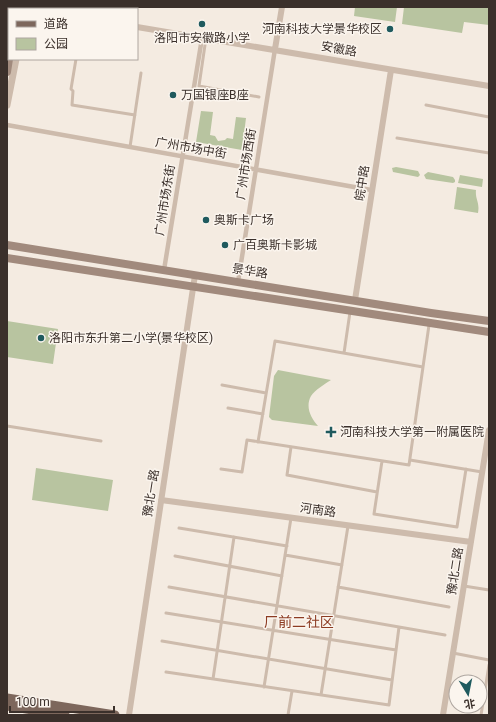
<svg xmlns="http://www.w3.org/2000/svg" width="496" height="722" font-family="Roboto,'Noto Sans SC',sans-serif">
	<rect width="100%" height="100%" fill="#f4ebe1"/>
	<path fill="#b8c4a0" d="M 355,7 L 397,7 L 395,22 L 354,16 Z
		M 404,7 L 489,7 L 489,25 L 464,22 L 462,33 L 402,24 Z
		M 201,111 L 213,112 L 210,135 L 215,136 L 218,141 L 225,140 L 227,138 L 233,139 L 236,117 L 246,118 L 242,150 L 196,142 Z
		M 396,167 L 418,171 L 420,175 L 418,177 L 393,172 L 392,168 Z
		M 428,172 L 453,177 L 455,180 L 455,182 L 453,183 L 426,179 L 424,175 Z
		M 460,175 L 483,179 L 482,187 L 458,183 Z
		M 457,187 L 476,190 C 475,200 480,202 478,213 L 454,209 Z
		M 7,321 L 58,329 L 53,364 L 7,357 Z
		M 278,370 L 331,380 C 325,384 315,390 311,396 C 305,407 311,418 318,426 L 272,420 L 269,417 L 274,376 Z
		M 36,468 L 113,480 L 108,511 L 32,500 Z"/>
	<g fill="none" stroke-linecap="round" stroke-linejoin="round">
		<path stroke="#cdbbac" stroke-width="3" d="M 80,9 L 81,7
			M 206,38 L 199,86 L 259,97
			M 76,59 L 71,89 L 73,91 L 72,105 L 135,115
			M 426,105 L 489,117
			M 397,138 L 489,153
			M 130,147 L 141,73
			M 344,353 L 350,312
			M 222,385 L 266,393
			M 228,408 L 263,414
			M 7,426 L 101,441
			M 258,442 L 275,341 L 423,367
			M 291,447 L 287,475 L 377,492
			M 410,460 L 482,472
			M 382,461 L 374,514 L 457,527 L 466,469
			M 221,469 L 242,472 L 247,440 L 409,465 L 429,325
			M 179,528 L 287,546
			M 285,555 L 342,565
			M 175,556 L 282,576
			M 464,586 L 489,590
			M 169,587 L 445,635
			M 338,587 L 449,607
			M 166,613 L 396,650
			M 162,641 L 392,680
			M 453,653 L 489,660
			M 166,672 L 389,705 L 399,627
			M 213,679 L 234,537
			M 264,687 L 291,518
			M 321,695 L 348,526
			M 288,715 L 292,691
			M 481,715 L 489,665"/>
		<path stroke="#cdbbac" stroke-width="4.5" d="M 7,125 L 371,190
			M 164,270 L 202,38
			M 238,282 L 275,49"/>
		<path stroke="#cdbbac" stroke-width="6" d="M 24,7 L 33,9
			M 137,27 L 489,86
			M 275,49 L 282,7
			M 355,300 L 391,70
			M 161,500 L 471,542
			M 129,715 L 195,275
			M 443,715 L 489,430"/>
		<path stroke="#cdbbac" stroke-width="7" d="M 24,9 L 24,7
			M 7,105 L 16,59"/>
		<path stroke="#a18a7d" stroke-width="8" d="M 17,9 L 18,7
			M 7,20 L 9,7
			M 7,72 L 9,59
			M 7,245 L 431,313 L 489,321
			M 7,258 L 489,332"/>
		<path stroke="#7d675c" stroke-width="9" d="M 7,698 L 115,715
			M 7,706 L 65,715"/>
	</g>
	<g fill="#1f5a5e" stroke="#fbf5ee" stroke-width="1.5">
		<circle cx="202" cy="24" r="4"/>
		<circle cx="390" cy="29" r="4"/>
		<circle cx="173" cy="95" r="4"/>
		<circle cx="206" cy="220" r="4"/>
		<circle cx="225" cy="245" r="4"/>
		<circle cx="41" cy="338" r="4"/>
		<path d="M329 426h4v4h4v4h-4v4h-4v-4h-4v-4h4z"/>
	</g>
	<g text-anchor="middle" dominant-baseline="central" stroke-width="3" stroke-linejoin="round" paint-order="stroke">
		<g font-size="12" fill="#3b302b" stroke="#fbf5ee" text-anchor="start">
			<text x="382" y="29" text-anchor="end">河南科技大学景华校区</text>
			<text x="202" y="38" text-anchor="middle">洛阳市安徽路小学</text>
			<text x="181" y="95">万国银座B座</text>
			<text x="214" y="220">奥斯卡广场</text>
			<text x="233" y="245">广百奥斯卡影城</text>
			<text x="49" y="338">洛阳市东升第二小学(景华校区)</text>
			<text x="340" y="432">河南科技大学第一附属医院</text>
		</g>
		<g font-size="12" fill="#3b302b" stroke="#fbf5ee">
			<text transform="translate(339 49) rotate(10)">安徽路</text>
			<text transform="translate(191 148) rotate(10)">广州市场中街</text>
			<text transform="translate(246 164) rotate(-81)">广州市场西街</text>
			<text transform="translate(362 183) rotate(-81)">皖中路</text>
			<text transform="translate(165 200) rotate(-81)">广州市场东街</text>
			<text transform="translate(250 271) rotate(9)">景华路</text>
			<text transform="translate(151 493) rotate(-81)">豫北一路</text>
			<text transform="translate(318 510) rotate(8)">河南路</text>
			<text transform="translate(455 571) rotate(-81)">豫北二路</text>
		</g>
		<g font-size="14" fill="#8c3b22" stroke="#fbf5ee">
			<text x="299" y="622">厂前二社区</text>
		</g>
	</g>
	<rect width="496" height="722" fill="none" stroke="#3b302b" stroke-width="16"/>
	<rect x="8" y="8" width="130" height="52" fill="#fbf5ee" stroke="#aea6a0"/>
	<rect x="16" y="21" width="20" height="6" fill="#7d675c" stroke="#aea6a0"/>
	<text x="44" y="28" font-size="12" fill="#3b302b">道路</text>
	<rect x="16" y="38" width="20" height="12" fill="#b8c4a0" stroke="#aea6a0"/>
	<text x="44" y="48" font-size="12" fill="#3b302b">公园</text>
	<g transform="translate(468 694) rotate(170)"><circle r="19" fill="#fbf5ee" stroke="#aea6a0"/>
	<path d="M0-3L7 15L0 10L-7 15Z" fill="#1f5a5e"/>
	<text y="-6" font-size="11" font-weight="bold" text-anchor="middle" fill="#3b302b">北</text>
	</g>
	<path d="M10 706v6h104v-6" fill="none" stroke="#3b302b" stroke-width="2"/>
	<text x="16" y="706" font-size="12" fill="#3b302b" stroke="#fbf5ee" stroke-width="3" paint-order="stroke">100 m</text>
</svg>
